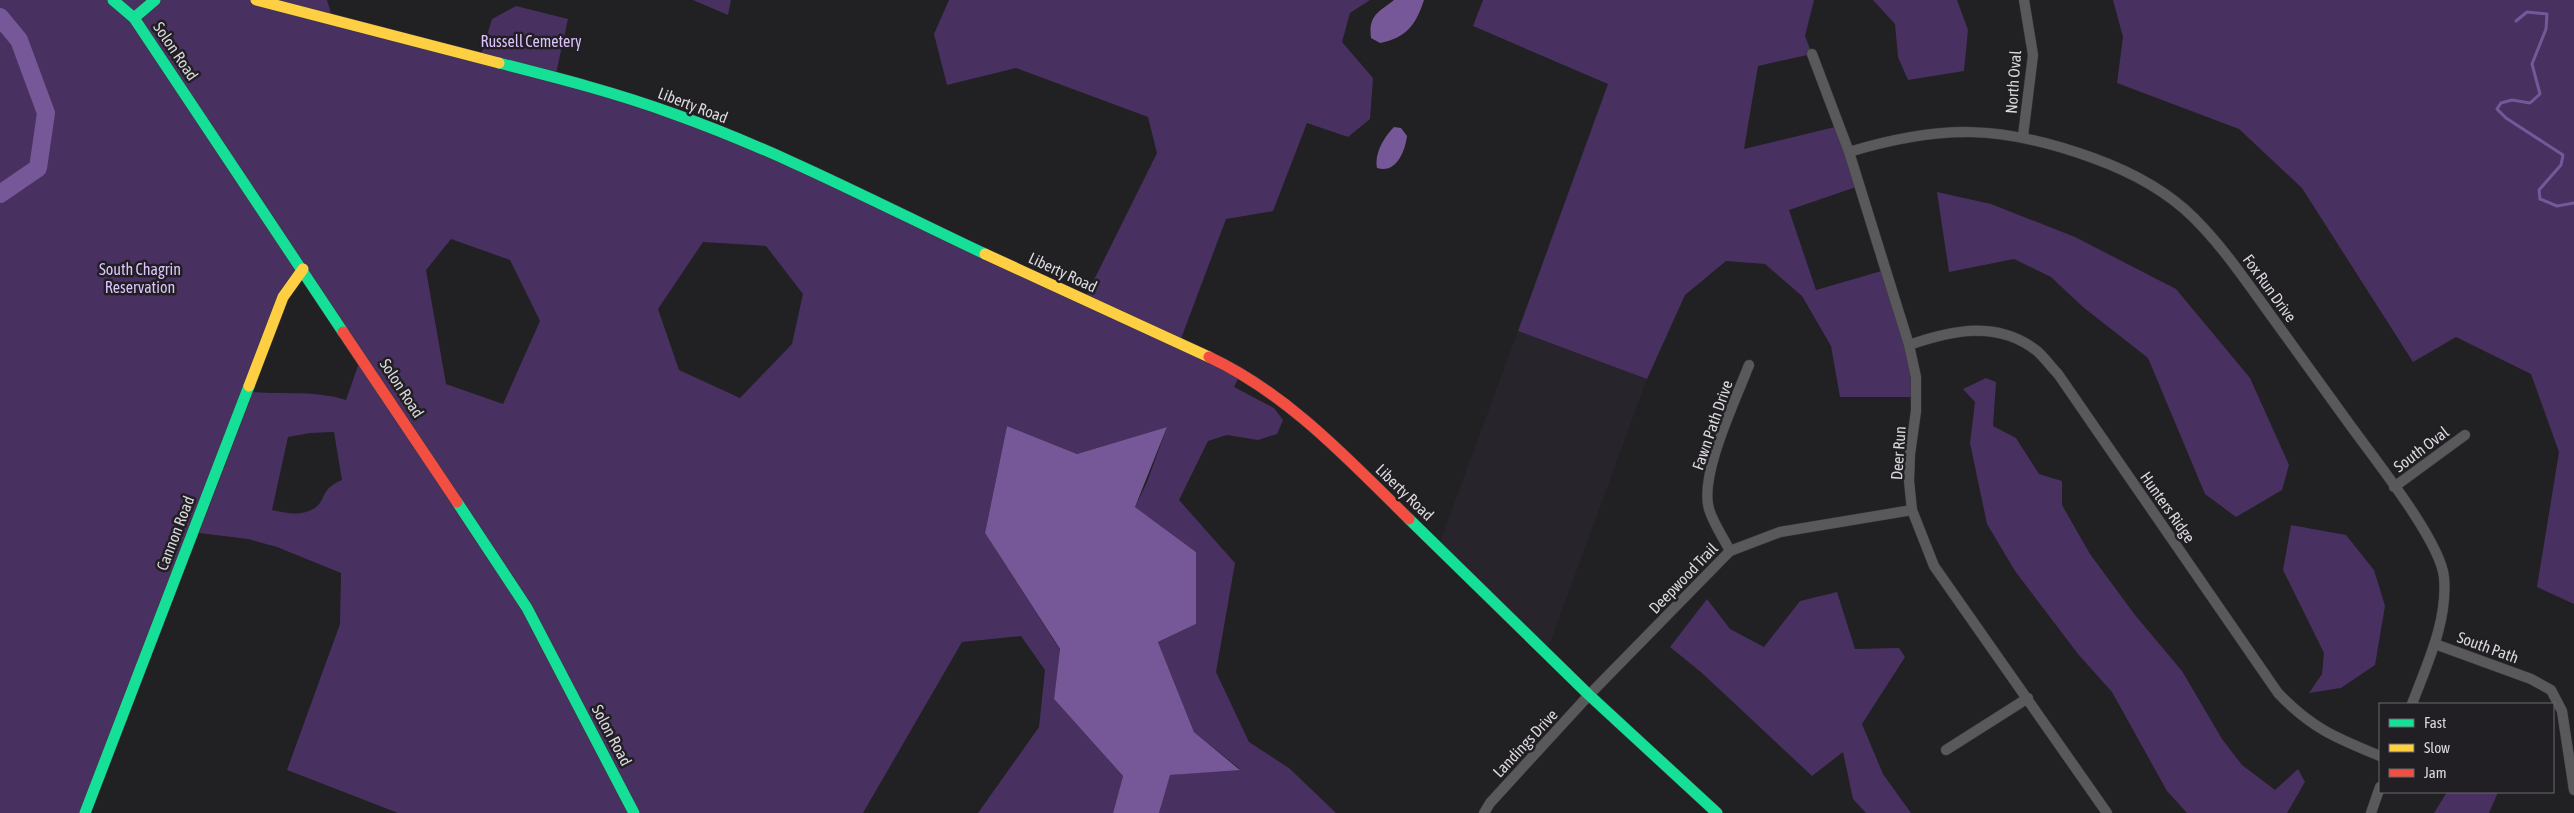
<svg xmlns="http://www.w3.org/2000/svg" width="2574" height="813" font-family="'Asap Condensed',sans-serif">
	<rect width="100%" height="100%" fill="#212022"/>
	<path fill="#28242c" d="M 1518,331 L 1647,379 L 1547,651 L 1438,547 Z"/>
	<path fill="#483061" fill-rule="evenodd" d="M 0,0 L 327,0 L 333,20 L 480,58 L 492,19 L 516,6 L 568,19 L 555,78 L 675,114 L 1084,300 L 1157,153 L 1148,117 L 1016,68 L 947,85 L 934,34 L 949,0 L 1370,0 L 1350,13 L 1342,42 L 1373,78 L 1370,119 L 1348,137 L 1307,123 L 1273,211 L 1226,219 L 1179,344 L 1240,375 L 1234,387 L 1274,408 L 1283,420 L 1277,434 L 1258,440 L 1227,435 L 1208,441 L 1179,500 L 1235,563 L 1216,672 L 1249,742 L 1289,768 L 1336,813 L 1159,813 L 1169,775 L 1240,769 L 1194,732 L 1158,642 L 1196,624 L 1196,552 L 1135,507 L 1147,482 L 1167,427 L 1077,454 L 1007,426 L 985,533 L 1060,650 L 1054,699 L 1123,776 L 1113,813 L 978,813 L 1039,727 L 1045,670 L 1021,636 L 962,642 L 863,813 L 398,813 L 287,770 L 340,624 L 341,573 L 277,547 L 248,539 L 199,533 L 253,392 C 286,395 313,390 346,400 L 361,357 L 303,269 L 283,297 L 85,813 L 0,813 ZM 451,239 L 510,260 L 540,321 L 503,404 L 446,384 L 426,270 ZM 703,242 L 766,246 L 803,294 L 792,344 L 740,398 L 679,370 L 658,309 ZM 334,432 L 342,480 C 319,490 327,499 315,508 C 301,517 286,513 272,510 L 288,437 L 310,433 Z
		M 693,0 L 731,0 L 728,15 Z
		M 1483,0 L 1814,0 L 1805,36 L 1812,54 L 1758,66 L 1744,149 L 1839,126 L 1859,186 L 1789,210 L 1816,290 L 1885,270 L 1897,311 L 1916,397 L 1840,397 L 1831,346 L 1802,296 L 1765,264 L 1726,261 L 1685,295 L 1647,379 L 1518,331 L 1608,84 L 1473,26 Z
		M 1873,0 L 1957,0 L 1968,30 L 1964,71 L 1908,80 L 1898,57 L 1895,24 Z
		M 2113,0 L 2574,0 L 2574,604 L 2537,587 L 2559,452 L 2531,374 L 2456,337 L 2413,362 L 2302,188 L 2239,129 L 2117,83 L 2123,37 Z
		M 1937,192 L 1991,204 L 2075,237 L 2176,289 L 2250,378 L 2289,465 L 2282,490 L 2236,517 L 2205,494 L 2148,358 L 2083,307 L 2051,277 L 2014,259 L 1949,272 Z
		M 1986,378 L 1996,382 L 1993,426 L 2016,438 L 2039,474 L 2062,481 L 2062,505 L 2090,554 L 2135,615 L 2182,671 L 2222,739 L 2242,765 L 2275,790 L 2298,769 L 2305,782 L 2287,813 L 2187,813 L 2167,791 L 2112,692 L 2078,654 L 2015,571 L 1987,524 L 1970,443 L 1975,402 L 1963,389 Z
		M 2291,525 L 2346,535 L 2374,570 L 2385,606 L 2375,665 L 2341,688 L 2309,693 L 2322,674 L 2324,653 L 2283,570 Z
		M 1837,592 L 1855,649 L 1899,648 L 1905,657 L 1862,724 L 1883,774 L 1911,813 L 1866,813 L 1853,799 L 1843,752 L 1812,776 L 1702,673 L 1670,647 L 1707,599 L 1730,629 L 1764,647 L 1800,601 Z
		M 2447,792 L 2498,792 L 2489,813 L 2434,813 Z"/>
	<path fill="#765898" d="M 1394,0 L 1424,0 C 1416,25 1406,38 1380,43 L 1371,38 C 1368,15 1379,12 1394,0 Z
		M 1394,127 L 1401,128 L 1407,136 C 1405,152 1396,174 1377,168 C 1374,154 1384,137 1394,127 Z
		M 1007,426 L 1077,454 L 1167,427 L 1135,507 L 1196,552 L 1196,624 L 1158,642 L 1194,732 L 1240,770 L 1170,775 L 1159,813 L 1113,813 L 1123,776 L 1054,699 L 1060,649 L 985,533 Z"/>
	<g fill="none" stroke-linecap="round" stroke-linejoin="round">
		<path stroke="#765898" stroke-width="3" d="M 2516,21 L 2527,12 L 2547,14 L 2546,29 L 2532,64 L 2540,94 L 2530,103 L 2512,100 L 2501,103 L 2497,109 L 2506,118 L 2563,155 L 2561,165 L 2539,190 L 2540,199 L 2557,206 L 2574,203"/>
		<path stroke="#765898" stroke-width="18" d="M 0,17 L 19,40 L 46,113 L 38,168 L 0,194"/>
		<g stroke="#3b3b3d" stroke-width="11">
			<path id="street" d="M 1812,54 L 1849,152 L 1909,345 L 1916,377 L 1916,411 L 1910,454 L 1909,481 L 1912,510 L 1934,566 L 2107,813
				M 2023,136 L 2033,55 L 2024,0
				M 1849,152 C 1942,124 2002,125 2093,158 C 2129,171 2167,191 2194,218 C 2222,246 2244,278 2267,310 C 2293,346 2319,382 2345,418 C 2369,452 2440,539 2444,577 C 2448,621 2427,664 2412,704
				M 1909,345 C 1952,330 1998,320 2037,351 C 2045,358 2051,367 2058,374 L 2278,693 C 2311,728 2336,738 2380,756
				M 2394,487 L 2465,435
				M 1730,551 C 1723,537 1713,523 1709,509 C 1699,475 1736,399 1749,365
				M 2435,644 L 2531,679 L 2551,690 L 2562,711 L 2574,790
				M 1946,750 L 2028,698
				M 1484,813 L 1490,803 L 1589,695 L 1730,551 L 1780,532 L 1912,510
				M 2371,813 L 2380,787"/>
		</g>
		<g stroke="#3b3b3d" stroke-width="12">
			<path id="fast" d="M 113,0 L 134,18 L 343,332
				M 134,18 L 155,0
				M 499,63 C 558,78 617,93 674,114 C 781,152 883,206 985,254
				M 457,502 L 527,608 L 634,813
				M 1409,519 L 1589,695 L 1717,813
				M 85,813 L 249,386"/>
		</g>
		<g stroke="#3b3b3d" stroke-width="12">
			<path id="slow" d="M 256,0 L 499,63
				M 985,254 L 1209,357
				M 249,386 L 283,297 L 303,269"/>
		</g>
		<g stroke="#3b3b3d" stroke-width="12">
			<path id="jam" d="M 343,332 L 457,502
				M 1209,357 C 1288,394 1348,459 1409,519"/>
		</g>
		<use href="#street" stroke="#59585a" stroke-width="10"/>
		<use href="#fast" stroke="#16e098" stroke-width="11"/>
		<use href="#slow" stroke="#ffcf43" stroke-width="11"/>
		<use href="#jam" stroke="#f24e42" stroke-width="11"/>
	</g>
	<g text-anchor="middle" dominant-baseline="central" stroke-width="5" stroke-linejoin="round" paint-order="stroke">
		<g font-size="16" fill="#ddc3fe" stroke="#211f23">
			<text x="531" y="41">Russell Cemetery</text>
			<text x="140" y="269">South Chagrin<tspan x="140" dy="18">Reservation</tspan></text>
		</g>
		<g font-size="16" fill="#d9d8db" stroke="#211f23">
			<text transform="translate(176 51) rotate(56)">Solon Road</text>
			<text transform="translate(2013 82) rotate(-86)">North Oval</text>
			<text transform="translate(693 105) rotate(21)">Liberty Road</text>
			<text transform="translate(1063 272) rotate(25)">Liberty Road</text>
			<text transform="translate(2270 288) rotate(54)">Fox Run Drive</text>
			<text transform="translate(402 388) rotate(57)">Solon Road</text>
			<text transform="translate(1712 425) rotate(-71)">Fawn Path Drive</text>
			<text transform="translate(2421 449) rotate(-37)">South Oval</text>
			<text transform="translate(1898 453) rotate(-86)">Deer Run</text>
			<text transform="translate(1405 492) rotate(44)">Liberty Road</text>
			<text transform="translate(2168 507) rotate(55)">Hunters Ridge</text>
			<text transform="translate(175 533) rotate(-69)">Cannon Road</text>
			<text transform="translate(1683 578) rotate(-46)">Deepwood Trail</text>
			<text transform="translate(2488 647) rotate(20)">South Path</text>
			<text transform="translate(612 735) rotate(62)">Solon Road</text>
			<text transform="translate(1525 743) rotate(-47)">Landings Drive</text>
		</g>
	</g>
	<rect x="2379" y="703" width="175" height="90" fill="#211f23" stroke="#6b696d"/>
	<rect x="2389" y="719" width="25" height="8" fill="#16e098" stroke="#6b696d"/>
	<text x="2424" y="728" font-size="15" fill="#d9d8db">Fast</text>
	<rect x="2389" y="744" width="25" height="8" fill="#ffcf43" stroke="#6b696d"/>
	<text x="2424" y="753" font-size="15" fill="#d9d8db">Slow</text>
	<rect x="2389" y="769" width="25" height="8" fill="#f24e42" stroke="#6b696d"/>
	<text x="2424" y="778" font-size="15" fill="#d9d8db">Jam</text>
</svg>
